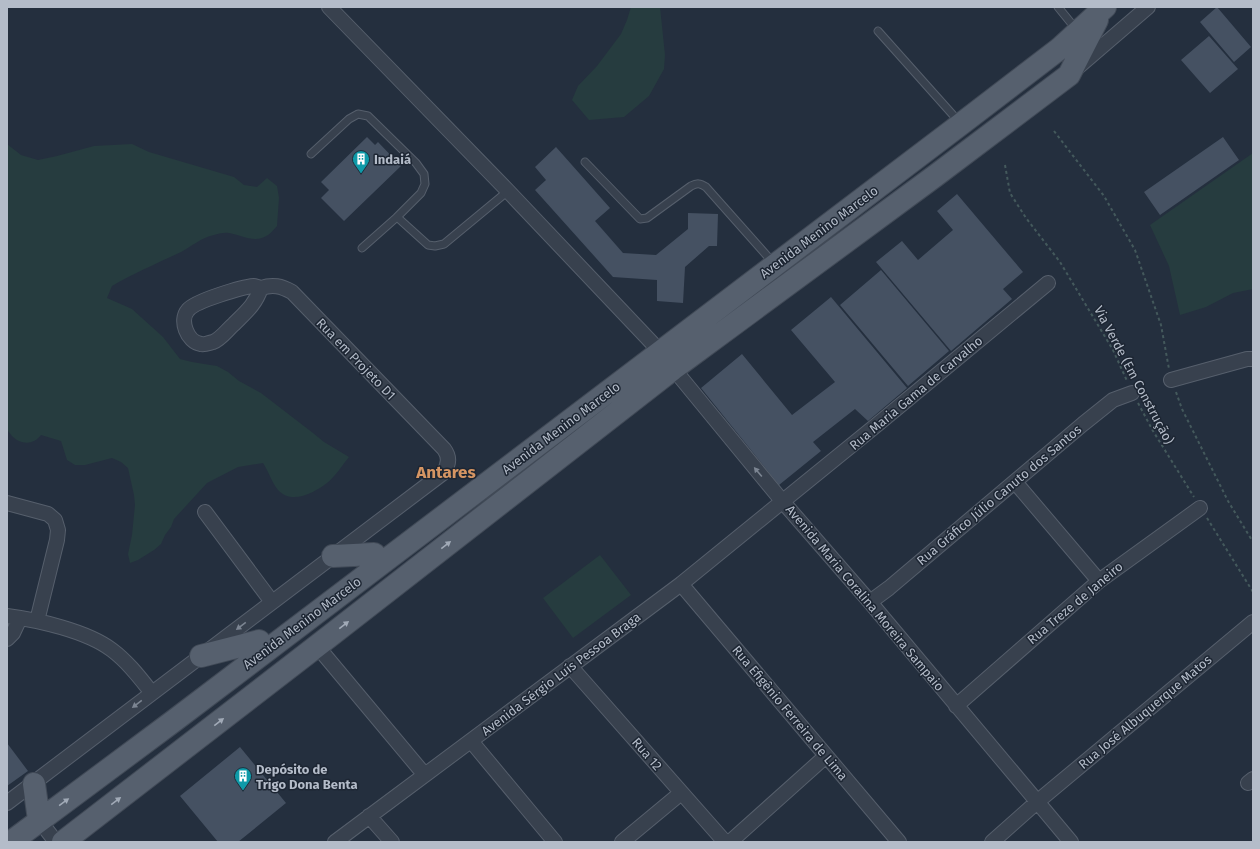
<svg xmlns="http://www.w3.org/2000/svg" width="1260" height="849" font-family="'Fira Sans',sans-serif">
	<rect width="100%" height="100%" fill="#242f3e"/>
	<path fill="#263c3f" d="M 631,7 L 660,7 L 665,55 L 664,69 L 649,96 L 624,117 L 589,120 L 572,100 L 578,86 L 597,66 L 621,34 L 627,20 Z
		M 7,144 L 21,155 L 38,160 L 57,156 L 94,146 L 132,144 L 149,152 L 234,177 L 244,185 L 257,187 L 267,178 L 277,186 L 279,198 L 277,226 C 274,229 271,233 268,235 C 255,244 242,235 229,233 C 224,232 218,234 214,235 C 201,238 192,246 181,252 C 158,263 134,273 112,286 L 107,298 L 132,309 L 163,337 L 180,359 L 192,362 L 204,364 L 217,366 L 228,372 L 239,381 L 261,393 L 313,433 L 324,442 L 349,457 C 342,465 336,476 327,483 C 314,493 292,505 278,490 C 272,483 268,470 263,463 L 238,467 L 207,483 L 174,519 L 171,527 L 165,535 L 161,544 L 154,550 L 138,560 L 130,563 L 128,554 L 132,535 L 135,505 L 134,495 L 128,468 L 121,462 L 112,458 L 85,465 L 75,465 L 67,460 L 61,441 L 41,435 C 35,443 26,445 17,440 C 13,438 10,433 7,430 Z
		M 1253,153 L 1253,289 L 1233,293 L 1206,307 L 1180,315 L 1169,266 L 1150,225 Z
		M 600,555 L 631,595 L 573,638 L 543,598 Z"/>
	<path fill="#455162" d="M 1217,7 L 1251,47 L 1234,62 L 1200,22 Z
		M 1209,36 L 1238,69 L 1210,93 L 1181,60 Z
		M 367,137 L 375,145 L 378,142 L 401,166 L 344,221 L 321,198 L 329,190 L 321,182 Z
		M 1223,137 L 1239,160 L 1160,215 L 1144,192 Z
		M 556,147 L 610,208 L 595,221 L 623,253 L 656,255 L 688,229 L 688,213 L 718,214 L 717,246 L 709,246 L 685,267 L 683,303 L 657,301 L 657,280 L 613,277 L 535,190 L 546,180 L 535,167 Z
		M 957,194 L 1023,272 L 1003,289 L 1012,299 L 951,351 L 876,262 L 902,241 L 918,260 L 953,230 L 937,211 Z
		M 881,270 L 949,351 L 908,386 L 840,305 Z
		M 831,297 L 907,388 L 868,421 L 855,409 L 813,442 L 821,451 L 779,485 L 701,388 L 742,354 L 792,415 L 835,382 L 791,330 Z
		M 7,743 L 28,771 L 7,786 Z
		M 240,747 L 286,803 L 238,842 L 218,842 L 180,796 Z"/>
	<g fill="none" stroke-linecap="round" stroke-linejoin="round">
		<g stroke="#565f6c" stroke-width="9">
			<path id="service" d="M 1058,7 L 1071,23
				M 878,31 L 953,115
				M 311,154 L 349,119 L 358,114 L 368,116 L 416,163 L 424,174 L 425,184 L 421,193 L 397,217 L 428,245 L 435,246 L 444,244 L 508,191
				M 585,162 L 640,219 L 647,218 L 691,186 C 697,183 700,183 706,187 L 769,258
				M 362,248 L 397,217"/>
		</g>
		<g stroke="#565f6c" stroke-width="16">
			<path id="minor" d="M 329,7 L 508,191 L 654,345 L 783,502 L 870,602 L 1071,842
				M 1077,68 L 1148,7
				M 254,286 L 261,288 C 255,305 246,312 234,324 C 227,330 221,339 213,342 C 209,343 204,345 201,344 C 187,342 179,320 188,310 C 195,301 242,287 254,286 Z
				M 1171,380 L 1247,359 L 1253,359
				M 1015,482 L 1099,581
				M 7,503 L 48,514 L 55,520 L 58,530 L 57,540 L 37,621
				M 205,512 L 272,602
				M 681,584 L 899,842
				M 870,602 L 889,588 L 1083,424 L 1113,400 L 1132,393
				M 7,616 C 38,620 87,631 112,650 C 128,662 140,678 152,693
				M 7,639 L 13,633 L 20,618
				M 317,646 L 424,774
				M 570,666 L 725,842
				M 956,706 L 1099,581 L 1200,508
				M 471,741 L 555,842
				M 1248,783 L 1253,779
				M 7,803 L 443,473 C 449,465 450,457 444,449 L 292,292 C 281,286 273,284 261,288
				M 369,816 L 392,842
				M 39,820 L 56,842
				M 335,842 L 681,584 L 879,423 L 1048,283
				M 622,842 L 681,793
				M 730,842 L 826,756
				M 992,842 L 1037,802 L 1253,622"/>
		</g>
		<g stroke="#414a57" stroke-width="24">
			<path id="primary" d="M 333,556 L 374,554
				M 201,656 L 259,641
				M 34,784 L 39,820
				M 11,842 L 175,720 L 961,124 L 1059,49 L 1105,7
				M 63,842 L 317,646 L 673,369 L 935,176 L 1069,75 L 1097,20"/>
		</g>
		<path stroke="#44595c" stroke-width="2" stroke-dasharray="3 3" stroke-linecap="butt" d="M 1054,131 L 1104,196 L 1135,250 L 1161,325 L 1169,369
			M 1005,165 L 1010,193 L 1026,218 L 1060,262 L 1113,350 L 1127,381
			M 1176,392 L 1182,409 L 1228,501 L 1253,542
			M 1138,403 L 1153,431 L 1194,497
			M 1207,518 L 1253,592"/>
		<use href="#service" stroke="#38414e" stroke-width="7"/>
		<use href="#minor" stroke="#38414e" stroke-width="14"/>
		<use href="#primary" stroke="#56606e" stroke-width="22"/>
	</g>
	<defs><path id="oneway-solid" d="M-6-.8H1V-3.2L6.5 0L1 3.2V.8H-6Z"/></defs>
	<g fill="#7c8592">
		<use href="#oneway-solid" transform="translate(758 472) rotate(-130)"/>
		<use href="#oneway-solid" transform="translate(241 626) rotate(143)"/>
		<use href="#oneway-solid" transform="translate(137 704) rotate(143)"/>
	</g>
	<g fill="#a1aab7">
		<use href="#oneway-solid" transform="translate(446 545) rotate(-38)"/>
		<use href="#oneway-solid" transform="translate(344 625) rotate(-38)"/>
		<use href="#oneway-solid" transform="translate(219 722) rotate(-38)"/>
		<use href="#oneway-solid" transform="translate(116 801) rotate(-37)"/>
		<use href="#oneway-solid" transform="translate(64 802) rotate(-36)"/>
	</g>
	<defs>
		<g id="building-pin" transform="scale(0.9)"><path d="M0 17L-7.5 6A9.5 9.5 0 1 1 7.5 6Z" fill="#0f9aa8" stroke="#1d2633"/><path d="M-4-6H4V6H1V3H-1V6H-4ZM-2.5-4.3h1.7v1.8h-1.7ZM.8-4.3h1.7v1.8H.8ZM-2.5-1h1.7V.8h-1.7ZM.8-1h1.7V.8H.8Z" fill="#fff"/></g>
	</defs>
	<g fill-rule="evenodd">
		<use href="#building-pin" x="361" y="159"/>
		<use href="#building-pin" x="243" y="776"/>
	</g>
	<g text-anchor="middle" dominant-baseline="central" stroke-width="3" stroke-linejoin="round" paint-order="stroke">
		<g font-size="13" font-weight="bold" fill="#b4bcc9" stroke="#1d2633" text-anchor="start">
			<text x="374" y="159">Indaiá</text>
			<text x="256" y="769">Depósito de<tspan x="256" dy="15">Trigo Dona Benta</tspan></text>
		</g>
		<g font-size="13" fill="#b4bcc9" stroke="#1d2633">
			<text transform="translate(819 232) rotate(-37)">Avenida Menino Marcelo</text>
			<text transform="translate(356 359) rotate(46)">Rua em Projeto D1</text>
			<text transform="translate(1134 375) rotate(62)">Via Verde (Em Construção)</text>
			<text transform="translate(916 393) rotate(-40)">Rua Maria Gama de Carvalho</text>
			<text transform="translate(561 428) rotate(-37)">Avenida Menino Marcelo</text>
			<text transform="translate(999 495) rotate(-40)">Rua Gráfico Júlio Canuto dos Santos</text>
			<text transform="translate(865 598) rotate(50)">Avenida Maria Coralina Moreira Sampaio</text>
			<text transform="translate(1075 603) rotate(-40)">Rua Treze de Janeiro</text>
			<text transform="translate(302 623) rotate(-37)">Avenida Menino Marcelo</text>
			<text transform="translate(561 674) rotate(-37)">Avenida Sérgio Luís Pessoa Braga</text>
			<text transform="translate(1145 712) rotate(-40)">Rua José Albuquerque Matos</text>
			<text transform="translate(790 713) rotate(50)">Rua Efigênio Ferreira de Lima</text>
			<text transform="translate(647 754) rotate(49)">Rua 12</text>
		</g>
		<g font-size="17" font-weight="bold" fill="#d59563" stroke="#1d2633">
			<text x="446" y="472">Antares</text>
		</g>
	</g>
	<rect width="1260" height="849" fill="none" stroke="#b4bcc9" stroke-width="16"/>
</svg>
